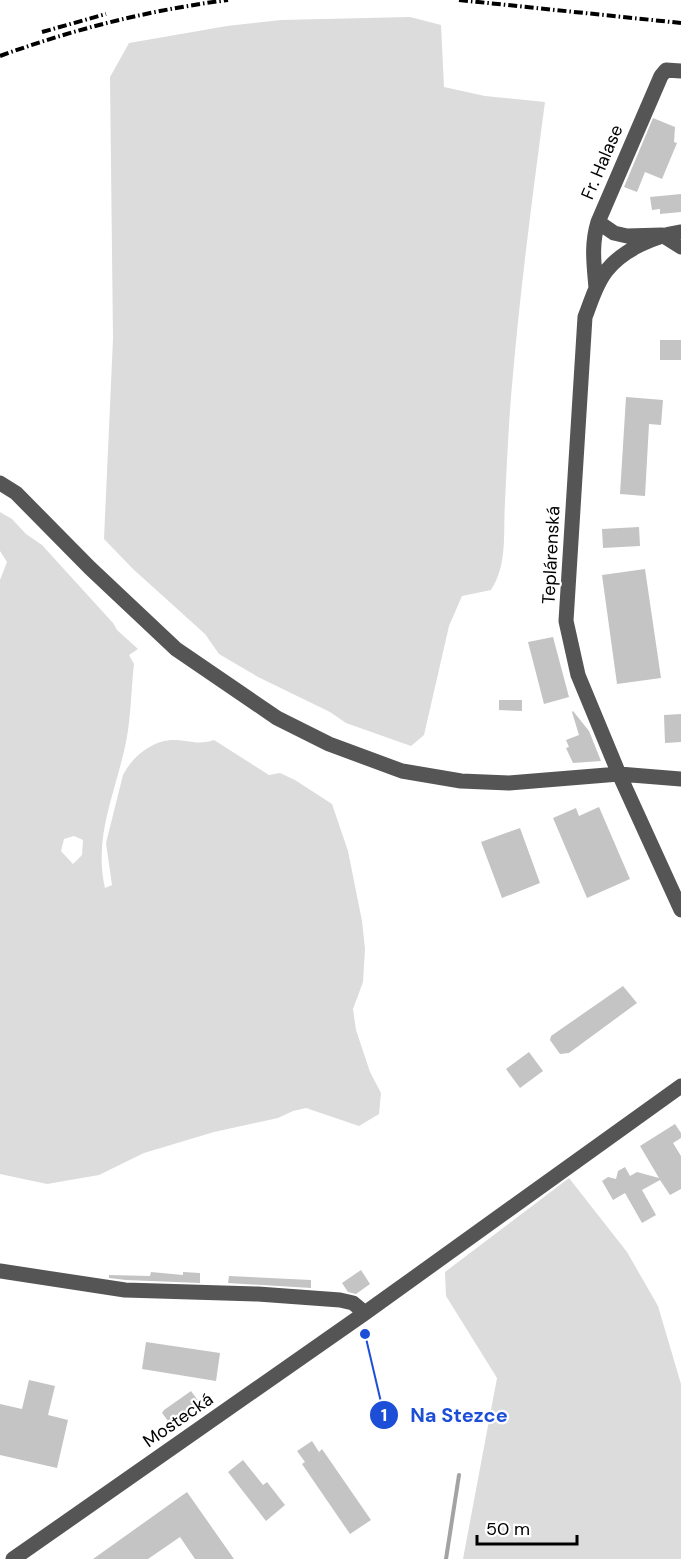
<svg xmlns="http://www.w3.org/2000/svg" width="681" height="1559" font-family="'DM Sans',sans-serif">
	<rect width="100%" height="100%" fill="#fff"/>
	<path fill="#dcdcdc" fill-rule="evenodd" d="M 410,17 L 441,25 L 444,87 L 485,96 L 545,102 C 533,192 521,283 513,374 C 509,416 507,459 505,502 C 503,532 508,564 491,590 L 462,596 L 449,626 L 424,735 L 411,746 L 346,723 L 330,712 L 258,677 L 219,654 L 205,634 L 133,569 L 104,539 L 113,339 L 110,77 L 129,43 L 227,26 L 281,20 Z
		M 0,512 L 12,519 L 26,534 L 42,545 L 113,623 L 117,630 L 138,649 L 129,655 L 134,664 C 131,690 131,717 126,742 C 116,792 93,836 105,888 L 112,885 L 106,843 L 123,775 C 133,756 153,739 176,740 C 192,741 198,745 214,740 L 269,775 L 280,773 L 295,780 L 332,804 L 348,851 L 362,921 L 365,949 L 363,982 L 353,1009 L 356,1030 L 370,1072 L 381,1093 L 379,1114 L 359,1126 L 306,1108 L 293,1111 L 278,1118 L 214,1132 L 144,1153 L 99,1175 L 47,1184 L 0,1174 L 0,580 L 7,562 L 0,551 ZM 74,836 L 83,840 L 82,855 L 73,864 L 61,851 L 64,839 Z
		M 569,1178 L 627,1252 L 658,1306 L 681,1384 L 681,1559 L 463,1559 L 497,1378 L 446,1296 L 445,1272 Z"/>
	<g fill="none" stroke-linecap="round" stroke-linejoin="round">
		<path stroke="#a3a3a3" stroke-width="4" d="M 446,1559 L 459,1475"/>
	</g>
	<path fill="#c4c4c4" d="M 653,118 L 675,127 L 674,142 L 677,143 L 662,179 L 645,172 L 637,192 L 624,187 Z
		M 681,194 L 681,212 L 660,214 L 660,209 L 652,210 L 650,197 Z
		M 660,340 L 681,340 L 681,360 L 660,360 Z
		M 626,397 L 663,400 L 661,425 L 649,424 L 645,496 L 620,494 Z
		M 639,527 L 640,546 L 603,548 L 602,529 Z
		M 645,569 L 661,678 L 617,684 L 602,575 Z
		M 553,637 L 569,697 L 544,704 L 528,642 Z
		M 499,700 L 522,700 L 522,711 L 499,710 Z
		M 573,711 L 589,731 L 601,761 L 573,763 L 566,748 L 569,747 L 566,740 L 579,735 L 572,712 Z
		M 681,714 L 681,742 L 665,743 L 664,715 Z
		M 599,807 L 630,879 L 587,898 L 553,818 L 576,808 L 579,816 Z
		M 520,828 L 540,883 L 502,898 L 481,842 Z
		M 623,986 L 637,1003 L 569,1053 L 560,1054 L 550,1040 L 551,1036 Z
		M 529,1052 L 543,1071 L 520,1088 L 506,1069 Z
		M 675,1124 L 681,1133 L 681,1138 L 673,1143 L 681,1156 L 681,1189 L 670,1195 L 660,1180 L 642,1190 L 656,1215 L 642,1223 L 625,1193 L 613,1200 L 602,1181 L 608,1177 L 616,1179 L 618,1171 L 625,1167 L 630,1176 L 637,1172 L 659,1178 L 640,1146 Z
		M 361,1270 L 370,1284 L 356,1294 L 348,1292 L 342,1283 Z
		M 151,1272 L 183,1275 L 183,1272 L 200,1273 L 200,1283 L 126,1280 L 109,1278 L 109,1275 L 150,1276 Z
		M 229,1276 L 311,1280 L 311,1288 L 228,1283 Z
		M 146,1342 L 220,1353 L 216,1381 L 142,1369 Z
		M 29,1380 L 55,1386 L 48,1415 L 68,1420 L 57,1468 L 0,1455 L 0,1404 L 22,1409 Z
		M 191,1391 L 199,1402 L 172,1422 L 170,1419 L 168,1421 L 162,1413 L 164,1410 Z
		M 312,1441 L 319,1452 L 322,1449 L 371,1520 L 350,1534 L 302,1464 L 305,1462 L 297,1451 Z
		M 243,1460 L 263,1485 L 267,1482 L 285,1505 L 266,1521 L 228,1472 Z
		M 187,1492 L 234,1559 L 195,1559 L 180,1537 L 148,1559 L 93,1559 Z"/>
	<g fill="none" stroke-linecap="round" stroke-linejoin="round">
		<path stroke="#555" stroke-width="15" d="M 598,222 L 614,233 L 627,236 L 662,235 L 681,247
			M 681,232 C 655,236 624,249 607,270 C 596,283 591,302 585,317 L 566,621 L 578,675 L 619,774 L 681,910
			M 596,288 C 594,264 591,245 598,222 L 661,76 L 666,70 L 681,71
			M 0,483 L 16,493 L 90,568 L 176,649 L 277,718 L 329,744 L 402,771 L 461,781 L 509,783 L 619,774 L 681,779
			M 0,1271 L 125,1290 L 258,1294 L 340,1300 L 353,1303 L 365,1313
			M 13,1559 L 365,1313 L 681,1086"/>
		<path stroke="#000" stroke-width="4" stroke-dasharray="9 3 1.5 3" stroke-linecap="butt" d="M 459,0 L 681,23
			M 42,32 L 106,14
			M 0,56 C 74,29 150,10 228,0"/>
	</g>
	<g text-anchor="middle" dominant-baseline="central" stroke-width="4.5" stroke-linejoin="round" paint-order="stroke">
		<g font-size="18" fill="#000" stroke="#fff">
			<text transform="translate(602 162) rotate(-67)">Fr. Halase</text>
			<text transform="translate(551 555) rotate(-87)">Teplárenská</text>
			<text transform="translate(178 1420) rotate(-35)">Mostecká</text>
		</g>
	</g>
	<path fill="none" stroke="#1d4ed8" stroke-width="2" d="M365 1334L384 1415"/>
	<g fill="#1d4ed8" stroke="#fff" stroke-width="2">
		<circle cx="365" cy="1334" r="6"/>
		<circle cx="384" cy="1415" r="15"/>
	</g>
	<g font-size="18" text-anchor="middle" font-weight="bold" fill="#fff">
		<text x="384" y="1421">1</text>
	</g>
	<g font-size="20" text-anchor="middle" font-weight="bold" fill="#1d4ed8" stroke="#fff" stroke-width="4.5" stroke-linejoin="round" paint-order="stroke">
		<text x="459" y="1422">Na Stezce</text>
	</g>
	<path d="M477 1535v9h100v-9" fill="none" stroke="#000000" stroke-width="3"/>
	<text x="486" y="1535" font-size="18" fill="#000000" stroke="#ffffff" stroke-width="4.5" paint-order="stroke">50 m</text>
</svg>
